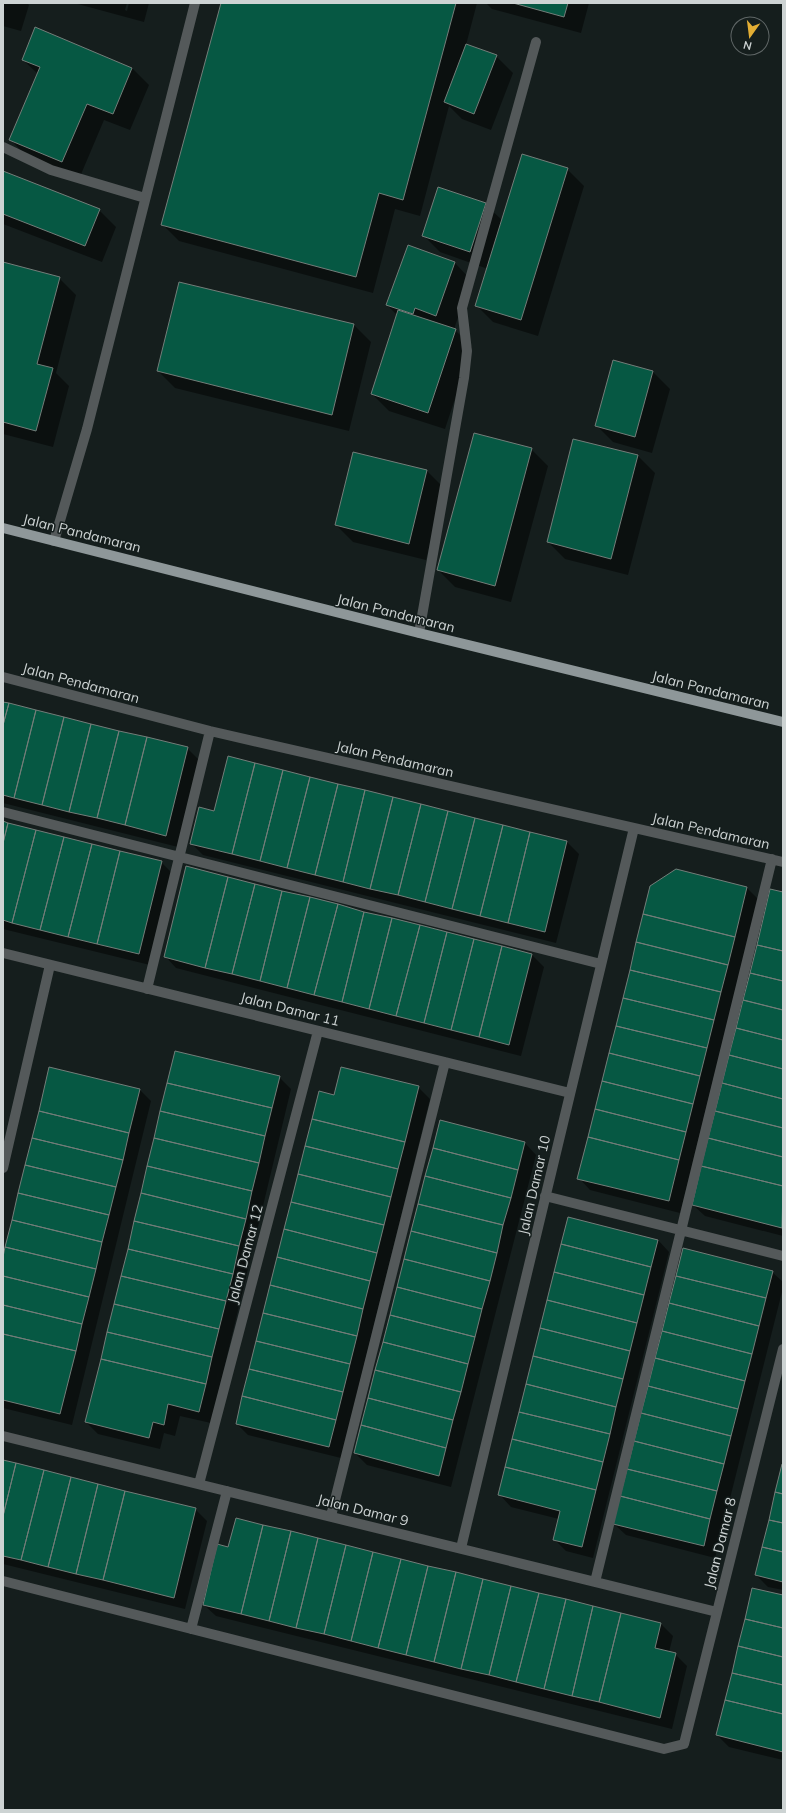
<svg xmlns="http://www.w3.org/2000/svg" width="786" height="1813" font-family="Mulish,sans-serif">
	<rect width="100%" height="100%" fill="#151e1d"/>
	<path fill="#0007" d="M 3,3 L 27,3 L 29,5 L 21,31 L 3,26 Z
		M 74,3 L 127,3 L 125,10 L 127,11 L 129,3 L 149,3 L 144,22 Z
		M 222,3 L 477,3 L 466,45 L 496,56 L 513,73 L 491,130 L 462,119 L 449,106 L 420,216 L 395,209 L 373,293 L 179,241 L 162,224 Z
		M 486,3 L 589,3 L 581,33 L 492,9 Z
		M 36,28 L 132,68 L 149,85 L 130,130 L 104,120 L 79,179 L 27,157 L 11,140 L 38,74 L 23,60 Z
		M 567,169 L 584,186 L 538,336 L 493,322 L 476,305 L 488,269 L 440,252 L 423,235 L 485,204 L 503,221 Z
		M 3,172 L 99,210 L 116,227 L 102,262 L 3,224 Z
		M 455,263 L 471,280 L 454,329 L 472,347 L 445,429 L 389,411 L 372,394 L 397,315 L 387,305 Z
		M 3,264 L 59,278 L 76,295 L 56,373 L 69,386 L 53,447 L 3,434 Z
		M 179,283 L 354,325 L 371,342 L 349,431 L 175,388 L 158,371 Z
		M 653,372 L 670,389 L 652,453 L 613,442 L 596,425 Z
		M 531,449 L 548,466 L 511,602 L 455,587 L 438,570 Z
		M 638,456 L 655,473 L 628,575 L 565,559 L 548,542 Z
		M 427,471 L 444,488 L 426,560 L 353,542 L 336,525 Z
		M 3,703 L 187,748 L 199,760 L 178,847 L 3,803 Z
		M 229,757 L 567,842 L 579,854 L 556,943 L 203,855 L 191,843 L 215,812 Z
		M 3,822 L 161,862 L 173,874 L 150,965 L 3,929 Z
		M 747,888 L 758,899 L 680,1213 L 590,1190 L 579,1178 Z
		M 783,894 L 783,1236 L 705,1216 L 693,1205 Z
		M 532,955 L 544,967 L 521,1056 L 176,968 L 165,956 Z
		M 279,1077 L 291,1089 L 211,1423 L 180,1416 L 175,1436 L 164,1433 L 160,1449 L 98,1434 L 86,1422 Z
		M 418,1087 L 430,1099 L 341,1458 L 248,1435 L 237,1424 L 335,1096 Z
		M 139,1089 L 151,1101 L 72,1425 L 3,1408 L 3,1261 Z
		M 440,1122 L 525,1143 L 536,1155 L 451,1487 L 367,1465 L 355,1453 Z
		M 658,1240 L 669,1252 L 593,1558 L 566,1551 L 554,1539 L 559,1519 L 511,1507 L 500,1495 Z
		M 772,1272 L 783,1282 L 783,1288 L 715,1558 L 626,1535 L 614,1524 Z
		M 3,1461 L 195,1509 L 207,1521 L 185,1609 L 3,1564 Z
		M 783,1465 L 783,1590 L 768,1587 L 756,1575 Z
		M 236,1519 L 661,1624 L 673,1636 L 669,1652 L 675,1654 L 687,1666 L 672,1729 L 216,1616 L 204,1605 L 229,1548 Z
		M 783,1596 L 783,1760 L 729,1747 L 717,1735 Z"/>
	<path fill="#065843" stroke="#737d79" d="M 221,3 L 456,3 L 403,200 L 379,193 L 356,277 L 161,225 Z
		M 513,3 L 568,3 L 564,17 Z
		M 35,27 L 132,68 L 113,114 L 87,104 L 62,162 L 9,140 L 40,67 L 22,60 Z
		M 466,44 L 497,55 L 474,114 L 444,102 Z
		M 522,154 L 568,168 L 521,320 L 475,306 Z
		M 3,171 L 100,209 L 85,246 L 3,214 Z
		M 438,187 L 486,203 L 470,252 L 422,236 Z
		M 408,245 L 455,262 L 436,316 L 415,308 L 413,314 L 386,305 Z
		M 3,262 L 60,277 L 37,364 L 53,368 L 36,431 L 3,422 Z
		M 179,282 L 354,324 L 332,415 L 157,371 Z
		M 398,310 L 456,329 L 428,413 L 371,394 Z
		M 613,360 L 653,371 L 635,437 L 595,426 Z
		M 474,433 L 532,448 L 495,586 L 437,570 Z
		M 573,439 L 638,455 L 611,559 L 547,542 Z
		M 353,452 L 427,470 L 409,544 L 335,525 Z
		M 3,702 L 9,703 L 3,725 Z
		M 9,703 L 36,710 L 14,798 L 3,795 L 3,725 Z
		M 36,710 L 64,717 L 42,805 L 14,798 Z
		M 64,717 L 91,724 L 69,812 L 42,805 Z
		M 91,724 L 119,731 L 97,818 L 69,812 Z
		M 119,731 L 147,737 L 125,825 L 97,818 Z
		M 147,737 L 188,747 L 166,836 L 125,825 Z
		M 228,756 L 255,763 L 232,854 L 190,844 L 199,807 L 214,811 Z
		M 255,763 L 283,770 L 260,861 L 232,854 Z
		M 283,770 L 310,777 L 287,868 L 260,861 Z
		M 310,777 L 338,784 L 315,875 L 287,868 Z
		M 338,784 L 365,790 L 343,882 L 315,875 Z
		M 365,790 L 393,797 L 370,889 L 343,882 Z
		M 393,797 L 421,804 L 398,895 L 370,889 Z
		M 421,804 L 448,811 L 425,902 L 398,895 Z
		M 448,811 L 475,818 L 452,909 L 425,902 Z
		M 475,818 L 503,825 L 480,916 L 452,909 Z
		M 3,821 L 8,823 L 3,843 Z
		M 8,823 L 36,830 L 12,923 L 3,920 L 3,843 Z
		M 503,825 L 530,832 L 508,923 L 480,916 Z
		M 36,830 L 64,837 L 40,930 L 12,923 Z
		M 530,832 L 567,841 L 545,932 L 508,923 Z
		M 64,837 L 92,844 L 68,937 L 40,930 Z
		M 92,844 L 120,851 L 97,944 L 68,937 Z
		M 120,851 L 162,861 L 139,954 L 97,944 Z
		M 186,866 L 228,877 L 205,968 L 164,957 Z
		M 676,869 L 747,887 L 735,937 L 643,914 L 650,886 Z
		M 228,877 L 255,884 L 232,974 L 205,968 Z
		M 255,884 L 282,891 L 260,981 L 232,974 Z
		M 770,889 L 783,892 L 783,951 L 757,945 Z
		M 282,891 L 310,897 L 287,988 L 260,981 Z
		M 310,897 L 338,904 L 314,995 L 287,988 Z
		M 338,904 L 364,912 L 342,1002 L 314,995 Z
		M 364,912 L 392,918 L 369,1009 L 342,1002 Z
		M 643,914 L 735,937 L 728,965 L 636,942 Z
		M 392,918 L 420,925 L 396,1016 L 369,1009 Z
		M 420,925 L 447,932 L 424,1023 L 396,1016 Z
		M 447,932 L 474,939 L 451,1030 L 424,1023 Z
		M 474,939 L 502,946 L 479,1037 L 451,1030 Z
		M 636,942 L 728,965 L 721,992 L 630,970 Z
		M 757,945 L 783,951 L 783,981 L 750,973 Z
		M 502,946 L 532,954 L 509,1045 L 479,1037 Z
		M 630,970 L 721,992 L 714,1020 L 623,998 Z
		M 750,973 L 783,981 L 783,1010 L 743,1000 Z
		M 623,998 L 714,1020 L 707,1048 L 616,1026 Z
		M 743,1000 L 783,1010 L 783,1040 L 736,1028 Z
		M 616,1026 L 707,1048 L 700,1076 L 609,1053 Z
		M 736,1028 L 783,1040 L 783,1069 L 729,1055 Z
		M 175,1051 L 280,1076 L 272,1108 L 167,1083 Z
		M 609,1053 L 700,1076 L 693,1104 L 602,1081 Z
		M 729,1055 L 783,1069 L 783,1099 L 722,1083 Z
		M 49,1067 L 140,1089 L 129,1133 L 39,1111 Z
		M 341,1067 L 419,1086 L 405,1142 L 312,1119 L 319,1091 L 334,1095 Z
		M 602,1081 L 693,1104 L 686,1132 L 595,1109 Z
		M 167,1083 L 272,1108 L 265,1136 L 160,1111 Z
		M 722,1083 L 783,1099 L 783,1128 L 715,1111 Z
		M 595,1109 L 686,1132 L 679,1160 L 588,1137 Z
		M 39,1111 L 129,1133 L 123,1160 L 32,1138 Z
		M 160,1111 L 265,1136 L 259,1163 L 154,1138 Z
		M 715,1111 L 783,1128 L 783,1157 L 708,1138 Z
		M 312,1119 L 405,1142 L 398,1169 L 305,1146 Z
		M 440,1120 L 525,1142 L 518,1170 L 433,1148 Z
		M 588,1137 L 679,1160 L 669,1201 L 577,1179 Z
		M 32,1138 L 123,1160 L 116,1187 L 25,1165 Z
		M 154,1138 L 259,1163 L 252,1191 L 147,1166 Z
		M 708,1138 L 783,1157 L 783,1186 L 701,1166 Z
		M 305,1146 L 398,1169 L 391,1197 L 298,1174 Z
		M 433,1148 L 518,1170 L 511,1198 L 425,1176 Z
		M 25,1165 L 116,1187 L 109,1215 L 18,1193 Z
		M 147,1166 L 252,1191 L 246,1219 L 141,1193 Z
		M 701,1166 L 783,1186 L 782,1228 L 692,1205 Z
		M 298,1174 L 391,1197 L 384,1225 L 291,1202 Z
		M 425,1176 L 511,1198 L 503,1225 L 418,1204 Z
		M 18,1193 L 109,1215 L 102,1242 L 12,1220 Z
		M 141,1193 L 246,1219 L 239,1246 L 134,1221 Z
		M 291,1202 L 384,1225 L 377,1253 L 284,1229 Z
		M 418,1204 L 503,1225 L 497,1253 L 411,1231 Z
		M 568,1217 L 658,1240 L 651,1267 L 561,1244 Z
		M 12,1220 L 102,1242 L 96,1269 L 5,1247 Z
		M 134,1221 L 239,1246 L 233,1274 L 128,1249 Z
		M 284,1229 L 377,1253 L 370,1281 L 277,1257 Z
		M 411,1231 L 497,1253 L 490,1281 L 404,1259 Z
		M 561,1244 L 651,1267 L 644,1295 L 554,1272 Z
		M 5,1247 L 96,1269 L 89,1297 L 3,1276 L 3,1257 Z
		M 683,1248 L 773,1271 L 766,1298 L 676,1276 Z
		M 128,1249 L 233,1274 L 226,1301 L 121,1276 Z
		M 277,1257 L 370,1281 L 363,1309 L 270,1285 Z
		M 404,1259 L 490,1281 L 482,1309 L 397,1287 Z
		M 554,1272 L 644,1295 L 637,1323 L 547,1300 Z
		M 3,1276 L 89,1297 L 82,1324 L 3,1305 Z
		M 121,1276 L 226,1301 L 219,1329 L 114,1304 Z
		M 676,1276 L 766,1298 L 759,1326 L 669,1303 Z
		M 270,1285 L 363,1309 L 357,1336 L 263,1313 Z
		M 397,1287 L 482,1309 L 475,1337 L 390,1315 Z
		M 547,1300 L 637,1323 L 630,1351 L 540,1328 Z
		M 669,1303 L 759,1326 L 752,1354 L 662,1331 Z
		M 114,1304 L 219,1329 L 212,1357 L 107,1332 Z
		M 3,1305 L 82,1324 L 76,1351 L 3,1334 Z
		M 263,1313 L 357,1336 L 350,1364 L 256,1341 Z
		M 390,1315 L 475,1337 L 468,1364 L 383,1342 Z
		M 540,1328 L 630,1351 L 623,1379 L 533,1356 Z
		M 662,1331 L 752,1354 L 745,1381 L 655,1358 Z
		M 107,1332 L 212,1357 L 206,1384 L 101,1359 Z
		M 3,1334 L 76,1351 L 60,1414 L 3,1400 Z
		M 256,1341 L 350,1364 L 343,1392 L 249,1369 Z
		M 383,1342 L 468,1364 L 461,1392 L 375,1370 Z
		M 533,1356 L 623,1379 L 616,1407 L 526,1384 Z
		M 655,1358 L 745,1381 L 738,1409 L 648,1386 Z
		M 101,1359 L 206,1384 L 199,1412 L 168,1404 L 164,1425 L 153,1422 L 149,1438 L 85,1422 Z
		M 249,1369 L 343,1392 L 336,1420 L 242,1396 Z
		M 375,1370 L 461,1392 L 453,1420 L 368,1398 Z
		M 526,1384 L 616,1407 L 610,1434 L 519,1412 Z
		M 648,1386 L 738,1409 L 731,1436 L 641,1413 Z
		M 242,1396 L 336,1420 L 329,1447 L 236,1424 Z
		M 368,1398 L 453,1420 L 446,1448 L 361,1425 Z
		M 519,1412 L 610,1434 L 603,1462 L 512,1439 Z
		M 641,1413 L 731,1436 L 724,1464 L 634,1441 Z
		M 361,1425 L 446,1448 L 439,1476 L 354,1453 Z
		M 512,1439 L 603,1462 L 596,1490 L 505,1467 Z
		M 634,1441 L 724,1464 L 717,1491 L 627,1469 Z
		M 3,1460 L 16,1463 L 3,1516 Z
		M 16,1463 L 44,1470 L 21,1560 L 3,1556 L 3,1516 Z
		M 782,1464 L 783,1465 L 783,1494 L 775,1492 Z
		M 505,1467 L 596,1490 L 582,1547 L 553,1540 L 560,1511 L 498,1495 Z
		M 627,1469 L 717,1491 L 710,1519 L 620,1496 Z
		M 44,1470 L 71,1477 L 48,1567 L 21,1560 Z
		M 71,1477 L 98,1484 L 76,1574 L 48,1567 Z
		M 98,1484 L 125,1491 L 103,1580 L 76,1574 Z
		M 125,1491 L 196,1508 L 174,1598 L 103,1580 Z
		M 775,1492 L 783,1494 L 783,1523 L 769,1520 Z
		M 620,1496 L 710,1519 L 704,1546 L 613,1524 Z
		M 236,1518 L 263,1525 L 241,1614 L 203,1605 L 217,1544 L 228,1547 Z
		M 769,1520 L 783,1523 L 783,1552 L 762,1547 Z
		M 263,1525 L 291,1531 L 269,1621 L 241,1614 Z
		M 291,1531 L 318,1538 L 296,1628 L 269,1621 Z
		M 318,1538 L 346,1545 L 324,1634 L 296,1628 Z
		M 346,1545 L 373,1552 L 351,1641 L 324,1634 Z
		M 762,1547 L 783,1552 L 783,1582 L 755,1575 Z
		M 373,1552 L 401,1559 L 378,1648 L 351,1641 Z
		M 401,1559 L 428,1566 L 406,1655 L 378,1648 Z
		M 428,1566 L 456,1572 L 434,1662 L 406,1655 Z
		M 456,1572 L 483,1579 L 461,1669 L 434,1662 Z
		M 483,1579 L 511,1586 L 489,1675 L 461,1669 Z
		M 511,1586 L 539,1593 L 516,1682 L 489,1675 Z
		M 752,1588 L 783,1595 L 783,1628 L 745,1619 Z
		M 539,1593 L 566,1599 L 544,1689 L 516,1682 Z
		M 566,1599 L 593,1606 L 572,1696 L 544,1689 Z
		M 593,1606 L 621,1613 L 599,1702 L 572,1696 Z
		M 621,1613 L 661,1623 L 655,1648 L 676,1653 L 660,1718 L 599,1702 Z
		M 745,1619 L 783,1628 L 783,1657 L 738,1646 Z
		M 738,1646 L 783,1657 L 783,1685 L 732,1673 Z
		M 732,1673 L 783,1685 L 783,1714 L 725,1700 Z
		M 725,1700 L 783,1714 L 783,1752 L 716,1735 Z"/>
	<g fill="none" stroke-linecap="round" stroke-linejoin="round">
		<path stroke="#54595a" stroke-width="10" d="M 3,147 L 51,170 L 145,198
			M 54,541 L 87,429 L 195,3
			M 419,633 L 464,378 L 467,351 L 462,308 L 536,42
			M 3,677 L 210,731 L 783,862
			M 3,812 L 601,964
			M 3,953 L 570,1093
			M 147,989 L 210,731
			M 3,1168 L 50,965
			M 545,1196 L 783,1256
			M 3,1436 L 717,1612
			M 199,1484 L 318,1031
			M 331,1516 L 445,1062
			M 461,1548 L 634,828
			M 3,1581 L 664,1749 L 684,1744 L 783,1349
			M 595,1582 L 772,859
			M 191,1629 L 227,1491"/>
		<path stroke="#8e9799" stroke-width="10" d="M 3,528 L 419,633 L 783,722"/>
	</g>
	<g text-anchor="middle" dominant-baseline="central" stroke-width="3" stroke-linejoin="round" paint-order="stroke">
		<g font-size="14" fill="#cdd3d3" stroke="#151e1d">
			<text transform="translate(82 533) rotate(14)">Jalan Pandamaran</text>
			<text transform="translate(396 613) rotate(14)">Jalan Pandamaran</text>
			<text transform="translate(81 683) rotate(15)">Jalan Pendamaran</text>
			<text transform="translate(711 690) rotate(14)">Jalan Pandamaran</text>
			<text transform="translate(395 759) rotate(13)">Jalan Pendamaran</text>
			<text transform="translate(711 831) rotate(13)">Jalan Pendamaran</text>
			<text transform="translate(290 1009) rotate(14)">Jalan Damar 11</text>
			<text transform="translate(534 1185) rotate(-77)">Jalan Damar 10</text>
			<text transform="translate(245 1254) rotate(-75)">Jalan Damar 12</text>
			<text transform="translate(363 1510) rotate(14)">Jalan Damar 9</text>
			<text transform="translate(720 1543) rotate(-76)">Jalan Damar 8</text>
		</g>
	</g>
	<rect width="786" height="1813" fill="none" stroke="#cdd3d3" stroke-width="8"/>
	<g transform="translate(750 36) rotate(194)"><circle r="19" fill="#151e1d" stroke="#5f6666"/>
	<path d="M0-3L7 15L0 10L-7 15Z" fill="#e3ae34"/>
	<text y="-6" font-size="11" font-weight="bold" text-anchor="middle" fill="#cdd3d3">N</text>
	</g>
</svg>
